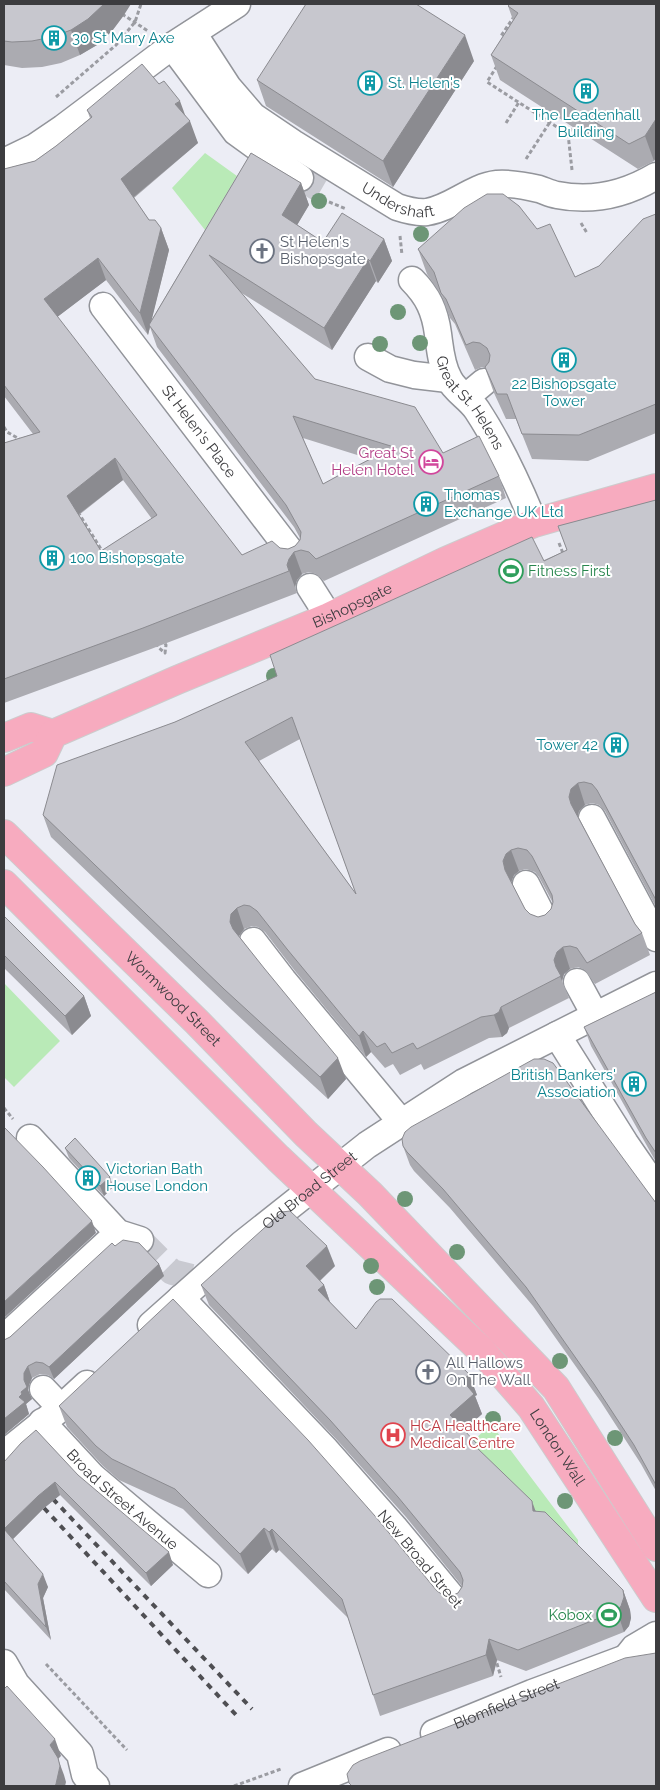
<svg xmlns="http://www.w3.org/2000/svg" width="660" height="1790" font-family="Raleway,sans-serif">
	<rect width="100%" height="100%" fill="#ecedf5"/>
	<path fill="#b9eab7" d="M 205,153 L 237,176 L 205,230 L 172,188 Z
		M 4,983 L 60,1041 L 14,1087 L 4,1077 Z
		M 491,1424 L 578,1540 L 578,1555 L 469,1445 Z"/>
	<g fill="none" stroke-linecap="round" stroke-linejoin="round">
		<path stroke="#c9cad1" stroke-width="26" stroke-dasharray="26 13" stroke-linecap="butt" d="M 300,178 L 321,190
			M 140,1240 L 172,1272 L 200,1279"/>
		<g stroke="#92949a" stroke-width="29">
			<g id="minor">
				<path id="s1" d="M 193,33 L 228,87 L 253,116 L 293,143 L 397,207 C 406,210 416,213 427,212 C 452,208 471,187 497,184 C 510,183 526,186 539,189 C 545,191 551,194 557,195 C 592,202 626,194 656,176"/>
				<path d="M 172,46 L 236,132 L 300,178"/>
				<path d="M 4,162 L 35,147 L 63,128 L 172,46 L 237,4"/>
				<path id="s2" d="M 412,280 C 428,296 435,311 438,334 C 440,348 441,365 449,379 C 455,391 469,398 477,410 C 500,445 518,484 534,523"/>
				<path id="s3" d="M 103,306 L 294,556"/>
				<path d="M 368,357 L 390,369 L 414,375 L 448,379"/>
				<path d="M 466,397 L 484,382"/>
				<path d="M 310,587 L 329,617"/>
				<path d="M 592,818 L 656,938"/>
				<path d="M 526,884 L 546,923"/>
				<path d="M 253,941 L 283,980 L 402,1123"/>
				<path d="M 577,982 L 595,1015"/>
				<path d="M 557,1035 L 625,1143 L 656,1188"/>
				<path d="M 30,1138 L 118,1233 L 140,1240"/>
				<path d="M 181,1298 L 326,1450 L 394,1527 L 456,1602"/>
				<path id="s4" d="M 151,1325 L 242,1244 L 367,1145 L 464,1082 L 656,985"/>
				<path d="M 4,1338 L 118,1233"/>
				<path d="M 43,1389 L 61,1408"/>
				<path id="s5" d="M 42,1422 L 93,1477 L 208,1574"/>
				<path d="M 4,1454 L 61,1408 L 87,1384"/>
				<path d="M 626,1658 L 634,1648 L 656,1635"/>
				<path d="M 4,1663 L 16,1684 L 80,1754 L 85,1775 L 96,1786"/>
				<path id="s6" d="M 434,1733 L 532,1693 L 626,1658 L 656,1661"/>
				<path d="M 302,1786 L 388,1751"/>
			</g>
		</g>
		<g stroke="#cccccd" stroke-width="30">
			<g id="major">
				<path d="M 4,738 L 31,727 L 53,734"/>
				<path id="s7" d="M 4,772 L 44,753 L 53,734 L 177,680 L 329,617 L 446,561 L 534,523 L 656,488"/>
				<path id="s8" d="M 4,834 L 197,1022 L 306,1134 L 370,1194 L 556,1388 L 656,1547"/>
				<path id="s9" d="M 4,884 L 278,1158 L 482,1351 L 531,1407 L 656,1598"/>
			</g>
		</g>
		<path stroke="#9b9ca2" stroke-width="3" stroke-dasharray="4 2.5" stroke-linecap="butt" d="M 122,14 L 148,31
			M 506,39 L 501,36 L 515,15
			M 497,66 L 487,82 L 568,134
			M 56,97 L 116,45 L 135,22 L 141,4
			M 506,123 L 519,102
			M 526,159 L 550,122
			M 572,170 L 568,134 L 575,124
			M 317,197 L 346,209
			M 581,223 L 587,233
			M 400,236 L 402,255
			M 4,427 L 7,432 L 21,440
			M 78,512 L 104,554
			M 559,543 L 564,556
			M 156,643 L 159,648 L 165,653 L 166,645 L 163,641
			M 4,1108 L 13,1119
			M 495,1657 L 501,1677
			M 46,1664 L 127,1750
			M 234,1786 L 281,1769"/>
		<use href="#minor" stroke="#fff" stroke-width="26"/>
		<use href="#major" stroke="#f7abbf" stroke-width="28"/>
		<path stroke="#4f4f53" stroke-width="4" stroke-dasharray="6 6" stroke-linecap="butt" d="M 53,1499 L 252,1709
			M 44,1508 L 237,1716"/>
	</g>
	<g fill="#6d9676">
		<circle cx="319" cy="201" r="8"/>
		<circle cx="421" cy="234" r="8"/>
		<circle cx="398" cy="312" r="8"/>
		<circle cx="420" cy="343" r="8"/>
		<circle cx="380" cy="344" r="8"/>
		<circle cx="274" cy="676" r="8"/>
		<circle cx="405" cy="1199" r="8"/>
		<circle cx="457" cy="1252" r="8"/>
		<circle cx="371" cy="1266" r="8"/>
		<circle cx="377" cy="1287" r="8"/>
		<circle cx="560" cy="1361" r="8"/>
		<circle cx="493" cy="1419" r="8"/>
		<circle cx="615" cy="1438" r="8"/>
		<circle cx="565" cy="1501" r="8"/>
	</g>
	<path fill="#ababb1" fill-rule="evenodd" d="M 4,4 L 124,15 L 112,31 L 97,45 L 80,55 L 61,63 L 42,67 L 22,68 L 4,65 Z
		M 656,4 L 654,161 L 638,169 L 500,80 L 491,55 L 513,20 L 508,6 Z
		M 474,61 L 393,187 L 266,106 L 257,80 Z
		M 87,110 L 185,116 L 198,143 L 134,198 L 149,220 L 161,228 L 169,250 L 151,321 L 251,153 L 301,183 L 309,205 L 297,225 L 323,242 L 384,239 L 392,261 L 378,283 L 376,281 L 332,350 L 240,292 L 315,379 L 443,453 L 499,476 L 506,498 L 324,581 L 316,574 L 309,572 L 302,574 L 297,580 L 295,587 L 297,593 L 151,649 L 4,703 L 4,443 L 33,434 L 4,396 L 4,169 L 35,161 L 56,146 L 90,118 ZM 106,280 L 148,335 L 150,327 L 157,347 L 294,527 L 300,538 L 300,540 L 295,546 L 288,549 L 280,548 L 242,555 L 57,317 ZM 303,438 L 370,459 L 323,484 ZM 123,480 L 152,519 L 101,551 L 79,515 Z
		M 656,214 L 656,433 L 588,461 L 532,459 L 516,419 L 506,419 L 494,393 L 485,368 L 482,367 L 475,370 L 455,324 L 450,318 L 442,296 L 427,274 L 418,249 L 537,229 L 575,277 L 599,266 Z
		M 656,500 L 656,907 L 605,811 L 599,805 L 592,803 L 585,805 L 579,811 L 578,816 L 635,924 L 642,933 L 650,955 L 595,984 L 585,970 L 578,967 L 570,969 L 564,974 L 562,981 L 569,998 L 509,1028 L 507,1033 L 502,1037 L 489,1038 L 424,1070 L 421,1064 L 400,1075 L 393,1064 L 385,1068 L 371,1052 L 366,1057 L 295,971 L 265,932 L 258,927 L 252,926 L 244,929 L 239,936 L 346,1079 L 328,1099 L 232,1010 L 51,837 L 43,815 L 175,722 L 567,550 L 558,526 ZM 300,739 L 356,894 L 259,761 ZM 526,869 L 535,872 L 539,877 L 553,903 L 551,909 L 545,915 L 538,917 L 530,914 L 525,909 L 511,882 L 514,875 L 519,871 Z
		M 4,916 L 84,996 L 91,1016 L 72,1035 L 4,968 Z
		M 656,992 L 656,1162 L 591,1046 L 584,1027 Z
		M 403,1146 L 656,1203 L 656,1491 L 641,1464 L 601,1402 L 533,1306 L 450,1208 L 414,1171 L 410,1165 Z
		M 65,1148 L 113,1187 L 104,1196 L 69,1158 Z
		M 115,1246 L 159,1264 L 164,1276 L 54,1379 L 48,1375 L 40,1374 L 32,1378 L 29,1385 L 28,1390 L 32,1399 L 26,1404 L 29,1414 L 4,1435 L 4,1340 L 10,1337 Z
		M 335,1266 L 320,1281 L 324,1285 L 330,1302 L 356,1329 L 469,1374 L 477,1395 L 475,1396 L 482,1414 L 464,1430 L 479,1450 L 536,1511 L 623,1590 L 630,1610 L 631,1618 L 629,1626 L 624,1632 L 526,1671 L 497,1660 L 493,1676 L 380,1716 L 348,1618 L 279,1550 L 276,1553 L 272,1549 L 248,1574 L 183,1509 L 119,1480 L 103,1466 L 67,1427 L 59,1406 L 437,1591 L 443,1595 L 451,1596 L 458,1593 L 462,1586 L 406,1517 L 337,1440 L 209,1305 L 201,1285 Z
		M 4,1462 L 78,1475 L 173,1565 L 151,1586 L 60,1495 L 43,1509 L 13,1539 L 48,1587 L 43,1598 L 51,1640 L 4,1589 Z"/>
	<path fill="#8b8b90" d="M 104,4 L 131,4 L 124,15 L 112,31 L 97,45 L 80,55 L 71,30 Z
		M 465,35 L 474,61 L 393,187 L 383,161 Z
		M 180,101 L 188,123 L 175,104 Z
		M 656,119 L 656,158 L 654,161 L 645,136 Z
		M 190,121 L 198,143 L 129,201 L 121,179 Z
		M 301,183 L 309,205 L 290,237 L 282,215 Z
		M 161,228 L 169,250 L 148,335 L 140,313 Z
		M 384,239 L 392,261 L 378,283 L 370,261 Z
		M 98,258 L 106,280 L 52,321 L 44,299 Z
		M 368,259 L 376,281 L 332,350 L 324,328 Z
		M 115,458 L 123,480 L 75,517 L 67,496 Z
		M 294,552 L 302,574 L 297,580 L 295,587 L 297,593 L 287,565 L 289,559 Z
		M 578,783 L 585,805 L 579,811 L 577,818 L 571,804 L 569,797 L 571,789 Z
		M 511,850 L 519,871 L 514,875 L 511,883 L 505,870 L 503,861 L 506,854 Z
		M 237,908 L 244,929 L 239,936 L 238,943 L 230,922 L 231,914 Z
		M 563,947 L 570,969 L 564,974 L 562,981 L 556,967 L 554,960 L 557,952 Z
		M 84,996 L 91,1016 L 72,1035 L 65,1016 Z
		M 501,1007 L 509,1028 L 507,1033 L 502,1037 L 494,1015 Z
		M 363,1031 L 371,1052 L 366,1057 L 359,1036 Z
		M 338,1058 L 346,1079 L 328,1099 L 320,1077 Z
		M 110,1177 L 113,1187 L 104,1196 L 100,1186 Z
		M 92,1221 L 96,1233 L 4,1318 L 4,1302 Z
		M 327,1246 L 335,1266 L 313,1287 L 306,1266 Z
		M 159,1264 L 164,1276 L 54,1379 L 49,1367 Z
		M 324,1285 L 331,1305 L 318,1290 Z
		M 28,1366 L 32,1378 L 29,1385 L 28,1390 L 32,1399 L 26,1404 L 29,1414 L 4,1435 L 4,1419 L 19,1397 L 24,1380 L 24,1373 Z
		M 469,1374 L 477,1395 L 475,1396 L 482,1414 L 457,1436 L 450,1415 L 463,1381 Z
		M 55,1482 L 60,1495 L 43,1509 L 9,1543 L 4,1529 L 38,1496 Z
		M 532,1501 L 539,1521 L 533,1511 Z
		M 264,1528 L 272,1549 L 248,1574 L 240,1554 Z
		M 272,1529 L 279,1550 L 276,1553 L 269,1532 Z
		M 169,1552 L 173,1565 L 151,1586 L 146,1573 Z
		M 43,1574 L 48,1587 L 43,1598 L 51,1640 L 46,1627 L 38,1584 Z
		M 623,1590 L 630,1610 L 631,1618 L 629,1626 L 624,1632 L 617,1611 Z
		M 489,1639 L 497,1660 L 493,1676 L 486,1655 Z
		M 55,1739 L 61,1756 L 58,1759 L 64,1775 L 66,1782 L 65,1786 L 55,1786 L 50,1745 Z"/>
	<path fill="#c7c7ce" stroke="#8b8b90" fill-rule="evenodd" d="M 4,4 L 104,4 L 88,19 L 71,30 L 52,37 L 32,41 L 12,42 L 4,41 Z
		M 306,4 L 416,4 L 465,35 L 383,161 L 257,80 Z
		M 510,4 L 656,4 L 656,119 L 645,136 L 629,144 L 491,55 L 518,13 L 508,6 Z
		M 142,64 L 159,84 L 164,81 L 180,101 L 175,104 L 190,121 L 121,179 L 149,220 L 155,220 L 161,228 L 140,313 L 98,258 L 44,299 L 242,555 L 272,541 L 280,548 L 288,549 L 295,546 L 300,540 L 301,532 L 286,505 L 149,325 L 251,153 L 301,183 L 282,215 L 323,242 L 342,213 L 384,239 L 370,261 L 368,259 L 324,328 L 209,255 L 315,379 L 415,407 L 443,453 L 479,436 L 499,476 L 316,559 L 309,552 L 301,550 L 294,552 L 289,559 L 287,565 L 289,571 L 143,628 L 4,679 L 4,443 L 40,432 L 4,385 L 4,169 L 35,161 L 56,146 L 92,117 L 87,110 ZM 293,416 L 394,447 L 345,472 L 323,484 ZM 115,458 L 157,515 L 101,551 L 67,496 Z
		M 487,194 L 503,194 L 519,206 L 537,229 L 550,224 L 575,277 L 599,266 L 643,219 L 656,214 L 656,404 L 579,435 L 522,434 L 507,394 L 497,394 L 485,367 L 489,362 L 490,355 L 487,348 L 480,343 L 473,342 L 466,345 L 446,299 L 441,293 L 434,272 L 418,249 L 464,208 Z
		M 656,500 L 656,900 L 597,790 L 592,784 L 584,782 L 578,783 L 571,789 L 569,797 L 571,804 L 635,924 L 642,933 L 587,963 L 577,948 L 570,946 L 563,947 L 557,952 L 554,960 L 556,967 L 561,976 L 501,1007 L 499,1012 L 494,1015 L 481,1017 L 417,1049 L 413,1043 L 392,1053 L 385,1043 L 377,1047 L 363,1031 L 359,1036 L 287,949 L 257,911 L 250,906 L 244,905 L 237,908 L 231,914 L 230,922 L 233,929 L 264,968 L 338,1058 L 320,1077 L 224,989 L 43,815 L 57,765 L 175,722 L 277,676 L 270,655 L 532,537 L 544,561 L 567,550 L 558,526 ZM 292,717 L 356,894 L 245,742 ZM 518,848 L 527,850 L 532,856 L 552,895 L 553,902 L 551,909 L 545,915 L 538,917 L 530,914 L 525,909 L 505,870 L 503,861 L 506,854 L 511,850 Z
		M 4,916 L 84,996 L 65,1016 L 4,955 Z
		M 656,992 L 656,1153 L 646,1138 L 584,1027 Z
		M 534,1059 L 544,1059 L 553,1063 L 656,1203 L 656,1485 L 634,1445 L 594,1384 L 526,1287 L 443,1189 L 407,1152 L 403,1146 L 402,1139 L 405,1132 L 411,1127 Z
		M 4,1127 L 43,1167 L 92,1221 L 4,1302 Z
		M 75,1138 L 110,1177 L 100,1186 L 65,1148 Z
		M 290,1211 L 327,1246 L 306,1266 L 324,1285 L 318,1290 L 356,1329 L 376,1302 L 380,1299 L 392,1299 L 469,1374 L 463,1381 L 474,1394 L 450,1415 L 477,1444 L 475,1446 L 532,1501 L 533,1511 L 545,1512 L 623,1590 L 624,1597 L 621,1606 L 617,1611 L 518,1650 L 489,1639 L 486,1655 L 373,1695 L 342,1599 L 272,1529 L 269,1532 L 264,1528 L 240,1554 L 175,1489 L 112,1459 L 96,1446 L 59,1406 L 173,1299 L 308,1440 L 375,1516 L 437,1591 L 443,1595 L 451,1596 L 458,1593 L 462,1587 L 463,1580 L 460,1572 L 398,1497 L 330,1420 L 201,1285 L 282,1212 Z
		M 123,1240 L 139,1243 L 159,1264 L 49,1367 L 43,1363 L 36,1362 L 28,1366 L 24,1373 L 24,1380 L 27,1387 L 21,1392 L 22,1394 L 19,1397 L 25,1402 L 4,1419 L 4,1340 L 10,1337 L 112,1243 L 115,1246 Z
		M 36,1430 L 78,1475 L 169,1552 L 146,1573 L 55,1482 L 38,1496 L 4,1529 L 43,1574 L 38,1584 L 46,1627 L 4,1581 L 4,1462 L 21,1443 Z
		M 656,1653 L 656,1786 L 352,1786 L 349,1783 L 347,1774 L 353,1765 L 360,1761 L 625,1658 Z
		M 7,1686 L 55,1739 L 50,1745 L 58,1758 L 60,1766 L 56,1784 L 55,1786 L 4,1786 L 4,1689 Z"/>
	<defs>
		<g id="building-ring" transform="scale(1.25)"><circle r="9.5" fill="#fff" stroke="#0f9aa8" stroke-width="1.5"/><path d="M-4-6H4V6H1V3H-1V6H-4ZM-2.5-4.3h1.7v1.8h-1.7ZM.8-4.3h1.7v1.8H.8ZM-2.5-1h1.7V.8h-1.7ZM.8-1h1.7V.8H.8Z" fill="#0f9aa8"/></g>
		<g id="church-ring" transform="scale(1.25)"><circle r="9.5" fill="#fff" stroke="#6b7280" stroke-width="1.5"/><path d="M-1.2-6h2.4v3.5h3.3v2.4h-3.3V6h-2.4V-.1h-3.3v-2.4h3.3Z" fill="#6b7280"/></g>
		<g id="hotel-ring" transform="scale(1.25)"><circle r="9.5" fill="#fff" stroke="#d1479c" stroke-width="1.5"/><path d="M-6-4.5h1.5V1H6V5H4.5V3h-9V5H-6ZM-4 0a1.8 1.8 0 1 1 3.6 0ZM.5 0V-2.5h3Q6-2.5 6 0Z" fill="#d1479c"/></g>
		<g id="stadium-ring" transform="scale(1.25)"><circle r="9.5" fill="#fff" stroke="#2e9e5b" stroke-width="1.5"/><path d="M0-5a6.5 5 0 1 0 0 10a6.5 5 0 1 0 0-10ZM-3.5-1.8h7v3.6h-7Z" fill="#2e9e5b"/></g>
		<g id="hospital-ring" transform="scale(1.25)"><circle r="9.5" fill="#fff" stroke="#e0444e" stroke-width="1.5"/><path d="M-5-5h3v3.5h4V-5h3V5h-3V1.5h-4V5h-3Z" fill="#e0444e"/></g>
	</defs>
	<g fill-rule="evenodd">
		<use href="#building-ring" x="54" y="38"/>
		<use href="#building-ring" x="370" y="83"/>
		<use href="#building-ring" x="586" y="91"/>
		<use href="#church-ring" x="262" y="251"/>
		<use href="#building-ring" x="564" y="360"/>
		<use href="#hotel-ring" x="431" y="462"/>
		<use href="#building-ring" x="426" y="504"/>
		<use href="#building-ring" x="52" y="558"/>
		<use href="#stadium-ring" x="511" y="571"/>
		<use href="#building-ring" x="616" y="745"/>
		<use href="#building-ring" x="634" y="1084"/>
		<use href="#building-ring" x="88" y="1178"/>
		<use href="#church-ring" x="428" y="1372"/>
		<use href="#hospital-ring" x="393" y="1435"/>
		<use href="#stadium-ring" x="609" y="1615"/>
	</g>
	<g text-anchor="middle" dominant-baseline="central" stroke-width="4" stroke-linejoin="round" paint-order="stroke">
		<g font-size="15" fill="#0d838f" stroke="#fff" text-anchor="start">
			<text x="72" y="38">30 St Mary Axe</text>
			<text x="388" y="83">St. Helen's</text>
			<text x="586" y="115" text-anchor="middle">The Leadenhall<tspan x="586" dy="17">Building</tspan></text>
			<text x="564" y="384" text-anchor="middle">22 Bishopsgate<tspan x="564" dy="17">Tower</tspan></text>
			<text x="444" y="495">Thomas<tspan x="444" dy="17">Exchange UK Ltd</tspan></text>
			<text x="70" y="558">100 Bishopsgate</text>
			<text x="598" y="745" text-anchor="end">Tower 42</text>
			<text x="616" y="1075" text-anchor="end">British Bankers'<tspan x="616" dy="17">Association</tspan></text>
			<text x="106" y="1169">Victorian Bath<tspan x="106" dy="17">House London</tspan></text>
		</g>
		<g font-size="15" fill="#3c3c3f" stroke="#fff">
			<text stroke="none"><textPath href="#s1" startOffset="272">Undershaft</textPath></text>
			<text stroke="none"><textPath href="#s2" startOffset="139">Great St. Helens</textPath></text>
			<text stroke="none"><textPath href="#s3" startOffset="158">St Helen's Place</textPath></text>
			<text stroke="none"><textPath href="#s7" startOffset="391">Bishopsgate</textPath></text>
			<text stroke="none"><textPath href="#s8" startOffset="236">Wormwood Street</textPath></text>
			<text stroke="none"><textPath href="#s4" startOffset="208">Old Broad Street</textPath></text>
			<text stroke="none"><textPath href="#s9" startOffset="791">London Wall</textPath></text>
			<text stroke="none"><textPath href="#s5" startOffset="112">Broad Street Avenue</textPath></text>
			<text transform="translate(420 1559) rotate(50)">New Broad Street</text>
			<text stroke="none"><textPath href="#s6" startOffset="78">Blomfield Street</textPath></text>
		</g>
		<g font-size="15" fill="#5b616d" stroke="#fff" text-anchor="start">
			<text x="280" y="242">St Helen's<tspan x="280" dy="17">Bishopsgate</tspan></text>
			<text x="446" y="1363">All Hallows<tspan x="446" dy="17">On The Wall</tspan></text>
		</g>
		<g font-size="15" fill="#b23c85" stroke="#fff" text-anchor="end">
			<text x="414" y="453">Great St<tspan x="414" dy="17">Helen Hotel</tspan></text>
		</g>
		<g font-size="15" fill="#27864d" stroke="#fff" text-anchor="start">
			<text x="528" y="571">Fitness First</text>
			<text x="592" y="1615" text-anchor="end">Kobox</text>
		</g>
		<g font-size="15" fill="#be3a42" stroke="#fff" text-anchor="start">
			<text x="410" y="1426">HCA Healthcare<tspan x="410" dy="17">Medical Centre</tspan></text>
		</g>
	</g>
	<rect width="660" height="1790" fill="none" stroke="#3c3c3f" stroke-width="10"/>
</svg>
